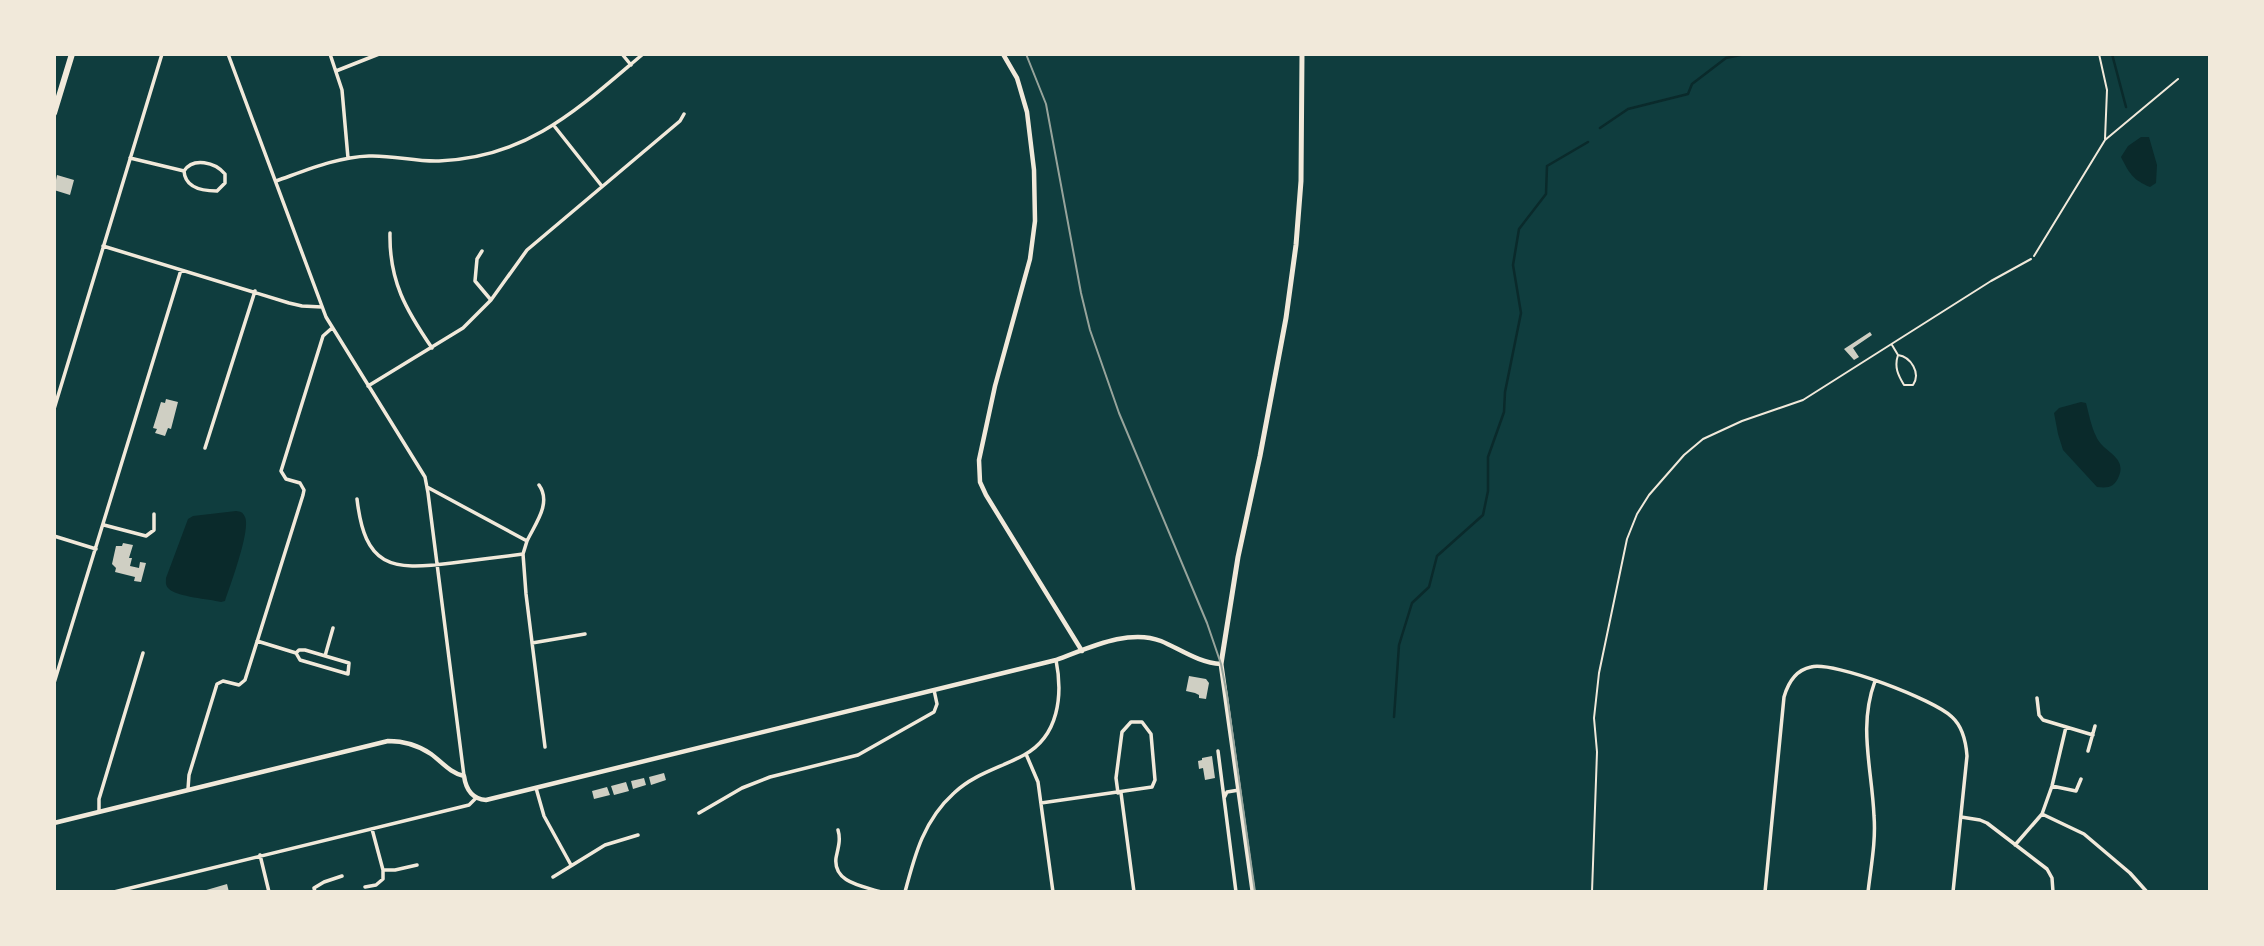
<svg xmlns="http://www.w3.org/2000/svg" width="2264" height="946" font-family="'Nunito Sans',sans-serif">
	<rect width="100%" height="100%" fill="#0f3d3e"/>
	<path fill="#0a2a2b" d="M 2141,137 L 2149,137 L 2157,165 L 2156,183 L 2150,187 C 2133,180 2129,173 2121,157 L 2128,146 Z
		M 2081,402 L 2086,403 C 2089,414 2091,426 2096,436 C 2102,452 2127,456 2119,476 C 2114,488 2108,488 2097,487 L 2063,450 L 2058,434 L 2054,413 L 2059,408 Z
		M 236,511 C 241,512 242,511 245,517 C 251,530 230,586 225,601 L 221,602 C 209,599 178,597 169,589 C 165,585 166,583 166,578 L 188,519 L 193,516 Z"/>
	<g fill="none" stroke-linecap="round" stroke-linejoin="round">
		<path stroke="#0a2a2b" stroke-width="2.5" d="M 2112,54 L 2126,107
			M 1600,128 L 1628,109 L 1688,94 L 1692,84 L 1726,58 L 1745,54
			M 1394,717 L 1399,645 L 1412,603 L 1429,587 L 1437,556 L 1483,515 L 1488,491 L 1488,457 L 1504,412 L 1505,392 L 1521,313 L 1513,265 L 1519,229 L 1546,194 L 1547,166 L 1588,142"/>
	</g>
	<path fill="#cfcfc3" d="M 57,175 L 74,180 L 70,195 L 54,190 Z
		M 1870,332 L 1872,335 L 1853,348 L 1859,357 L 1854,360 L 1844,349 Z
		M 166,399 L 178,402 L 171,429 L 168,428 L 165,436 L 155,433 L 157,429 L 153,428 L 161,402 L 165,403 Z
		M 123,543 L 133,545 L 129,558 L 132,558 L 130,566 L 139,568 L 140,562 L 146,563 L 141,582 L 134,581 L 135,577 L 115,572 L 116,568 L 112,564 L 116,546 L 122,546 Z
		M 1189,676 L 1206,679 L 1209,683 L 1206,699 L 1199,698 L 1199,695 L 1195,693 L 1186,691 Z
		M 1212,756 L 1215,778 L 1205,780 L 1203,768 L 1199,769 L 1198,761 L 1202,760 L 1202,758 Z
		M 664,773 L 666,780 L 651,785 L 649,777 Z
		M 644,778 L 646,785 L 633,789 L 631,781 Z
		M 626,782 L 629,791 L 614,795 L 611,786 Z
		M 607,787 L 610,795 L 594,799 L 592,791 Z
		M 227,884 L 229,892 L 203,892 L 203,891 Z"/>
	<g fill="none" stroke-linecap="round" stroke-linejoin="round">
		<path stroke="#f1e9da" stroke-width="2" d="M 2099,54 L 2107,90 L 2105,139
			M 2034,256 L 2105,140 L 2178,79"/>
		<path stroke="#f1e9da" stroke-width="2" d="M 1892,345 L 1898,355 C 1911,357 1921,373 1913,385 L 1904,385 C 1898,375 1894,367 1898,355
			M 1592,892 L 1597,752 L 1594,718 L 1599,673 L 1627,539 L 1637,514 L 1649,495 L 1684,455 L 1703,439 L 1742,421 L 1803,400 L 1991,281 L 2031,259"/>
		<path stroke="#f1e9da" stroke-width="3.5" d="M 228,54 L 326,317 L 425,477 L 428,493 L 464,776
			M 330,54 L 342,90 L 348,158
			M 622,54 L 631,65
			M 336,71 L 379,54
			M 555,127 L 601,185
			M 130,158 L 184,171 C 185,188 202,191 217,191 L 225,183 L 225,174 C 215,162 193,157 184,171
			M 276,181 C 307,170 337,157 369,156 C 393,155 416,162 439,161 C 528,158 579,108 643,54
			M 390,233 C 389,281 406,310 432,348
			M 103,246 L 289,303 L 302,306 L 322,307
			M 482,251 L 477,259 L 475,281 L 491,300
			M 368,386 L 463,328 L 491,300 L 527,250 L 680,121 L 684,114
			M 54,409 L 162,54
			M 205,448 L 255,291
			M 357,499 C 365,567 390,571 452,563 C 476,560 499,557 523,554 L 527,541 L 427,487
			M 104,525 L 146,536 L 154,530 L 154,514
			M 54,536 L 96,549
			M 527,541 C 535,524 552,503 539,485
			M 523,554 L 526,594 L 545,747
			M 257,641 L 296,653 L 300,660 L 348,674 L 349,663 L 305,650 L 299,650 L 296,653
			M 532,643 L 585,634
			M 325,656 L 333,628
			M 54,683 L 181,270
			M 2037,698 L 2039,715 L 2043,720 L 2093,735
			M 1218,751 L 1224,798
			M 2088,751 L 2095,726
			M 1026,754 L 1038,782 L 1053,892
			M 2052,786 L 2076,791 L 2081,779
			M 536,788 L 544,816 L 571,865
			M 188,789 L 189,775 L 217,684 L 223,681 L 239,685 L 245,680 L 303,495 L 304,490 L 300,483 L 286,479 L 281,471 L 323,336 L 332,328
			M 1121,793 L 1134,892
			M 1041,803 L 1152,787 L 1155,780 L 1151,734 L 1142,722 L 1131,722 L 1122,732 L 1116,778 L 1118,793
			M 99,812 L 99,799 L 143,653
			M 699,813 L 742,788 L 770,777 L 858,755 L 934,712 L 937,704 L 934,690
			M 2042,814 L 2084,834 L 2130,873 L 2147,892
			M 1961,817 L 1980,820 L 1987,823 L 2047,869 L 2052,878 L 2053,892
			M 838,830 C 841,840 838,848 836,858 C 833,883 863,886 881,892
			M 2015,845 L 2042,814 L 2052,786 L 2066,727
			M 260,855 L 269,892
			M 383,870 L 395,870 L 417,865
			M 553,877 L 605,845 L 638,835
			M 365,887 L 376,885 L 383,879 L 383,870 L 372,829
			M 114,892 L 469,805 L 476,798
			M 315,892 L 314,888 L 324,882 L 342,876
			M 905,892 C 915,854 924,820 954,793 C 974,774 1000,768 1024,755 C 1059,736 1063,695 1056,660
			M 1236,892 L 1224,798 L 1227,792 L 1239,790
			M 1765,892 L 1784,697 C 1788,683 1796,670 1811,667 C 1834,661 1935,700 1952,717 C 1963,727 1966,742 1967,756 L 1953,892
			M 1868,892 C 1871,866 1876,841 1874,816 C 1872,768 1858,727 1875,681"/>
		<path stroke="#f1e9da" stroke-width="4.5" d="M 1003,54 L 1017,78 L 1027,112 L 1034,170 L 1035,221 L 1030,259 L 995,386 L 979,460 L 980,482 L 986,495 L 1082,651
			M 54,823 L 388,741 C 404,741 418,745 431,754 C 442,762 450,773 464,776 C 466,790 472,799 486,800 L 1056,660 C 1087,649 1128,628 1161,641 C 1180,649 1199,663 1221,664"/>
		<path stroke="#f1e9da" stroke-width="5" d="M 1253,892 L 1221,664 L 1238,557 L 1260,456 L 1286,318 L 1296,245 L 1301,181 L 1302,54"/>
		<path stroke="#f1e9da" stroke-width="6" d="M 54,113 L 72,54"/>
		<path stroke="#97a49c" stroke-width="2" d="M 1026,54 L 1046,104 L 1081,293 L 1090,330 L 1119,413 L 1207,623 L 1221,664 L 1227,695 L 1255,892"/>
	</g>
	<rect width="2264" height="946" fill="none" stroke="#f1e9da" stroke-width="112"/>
</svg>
